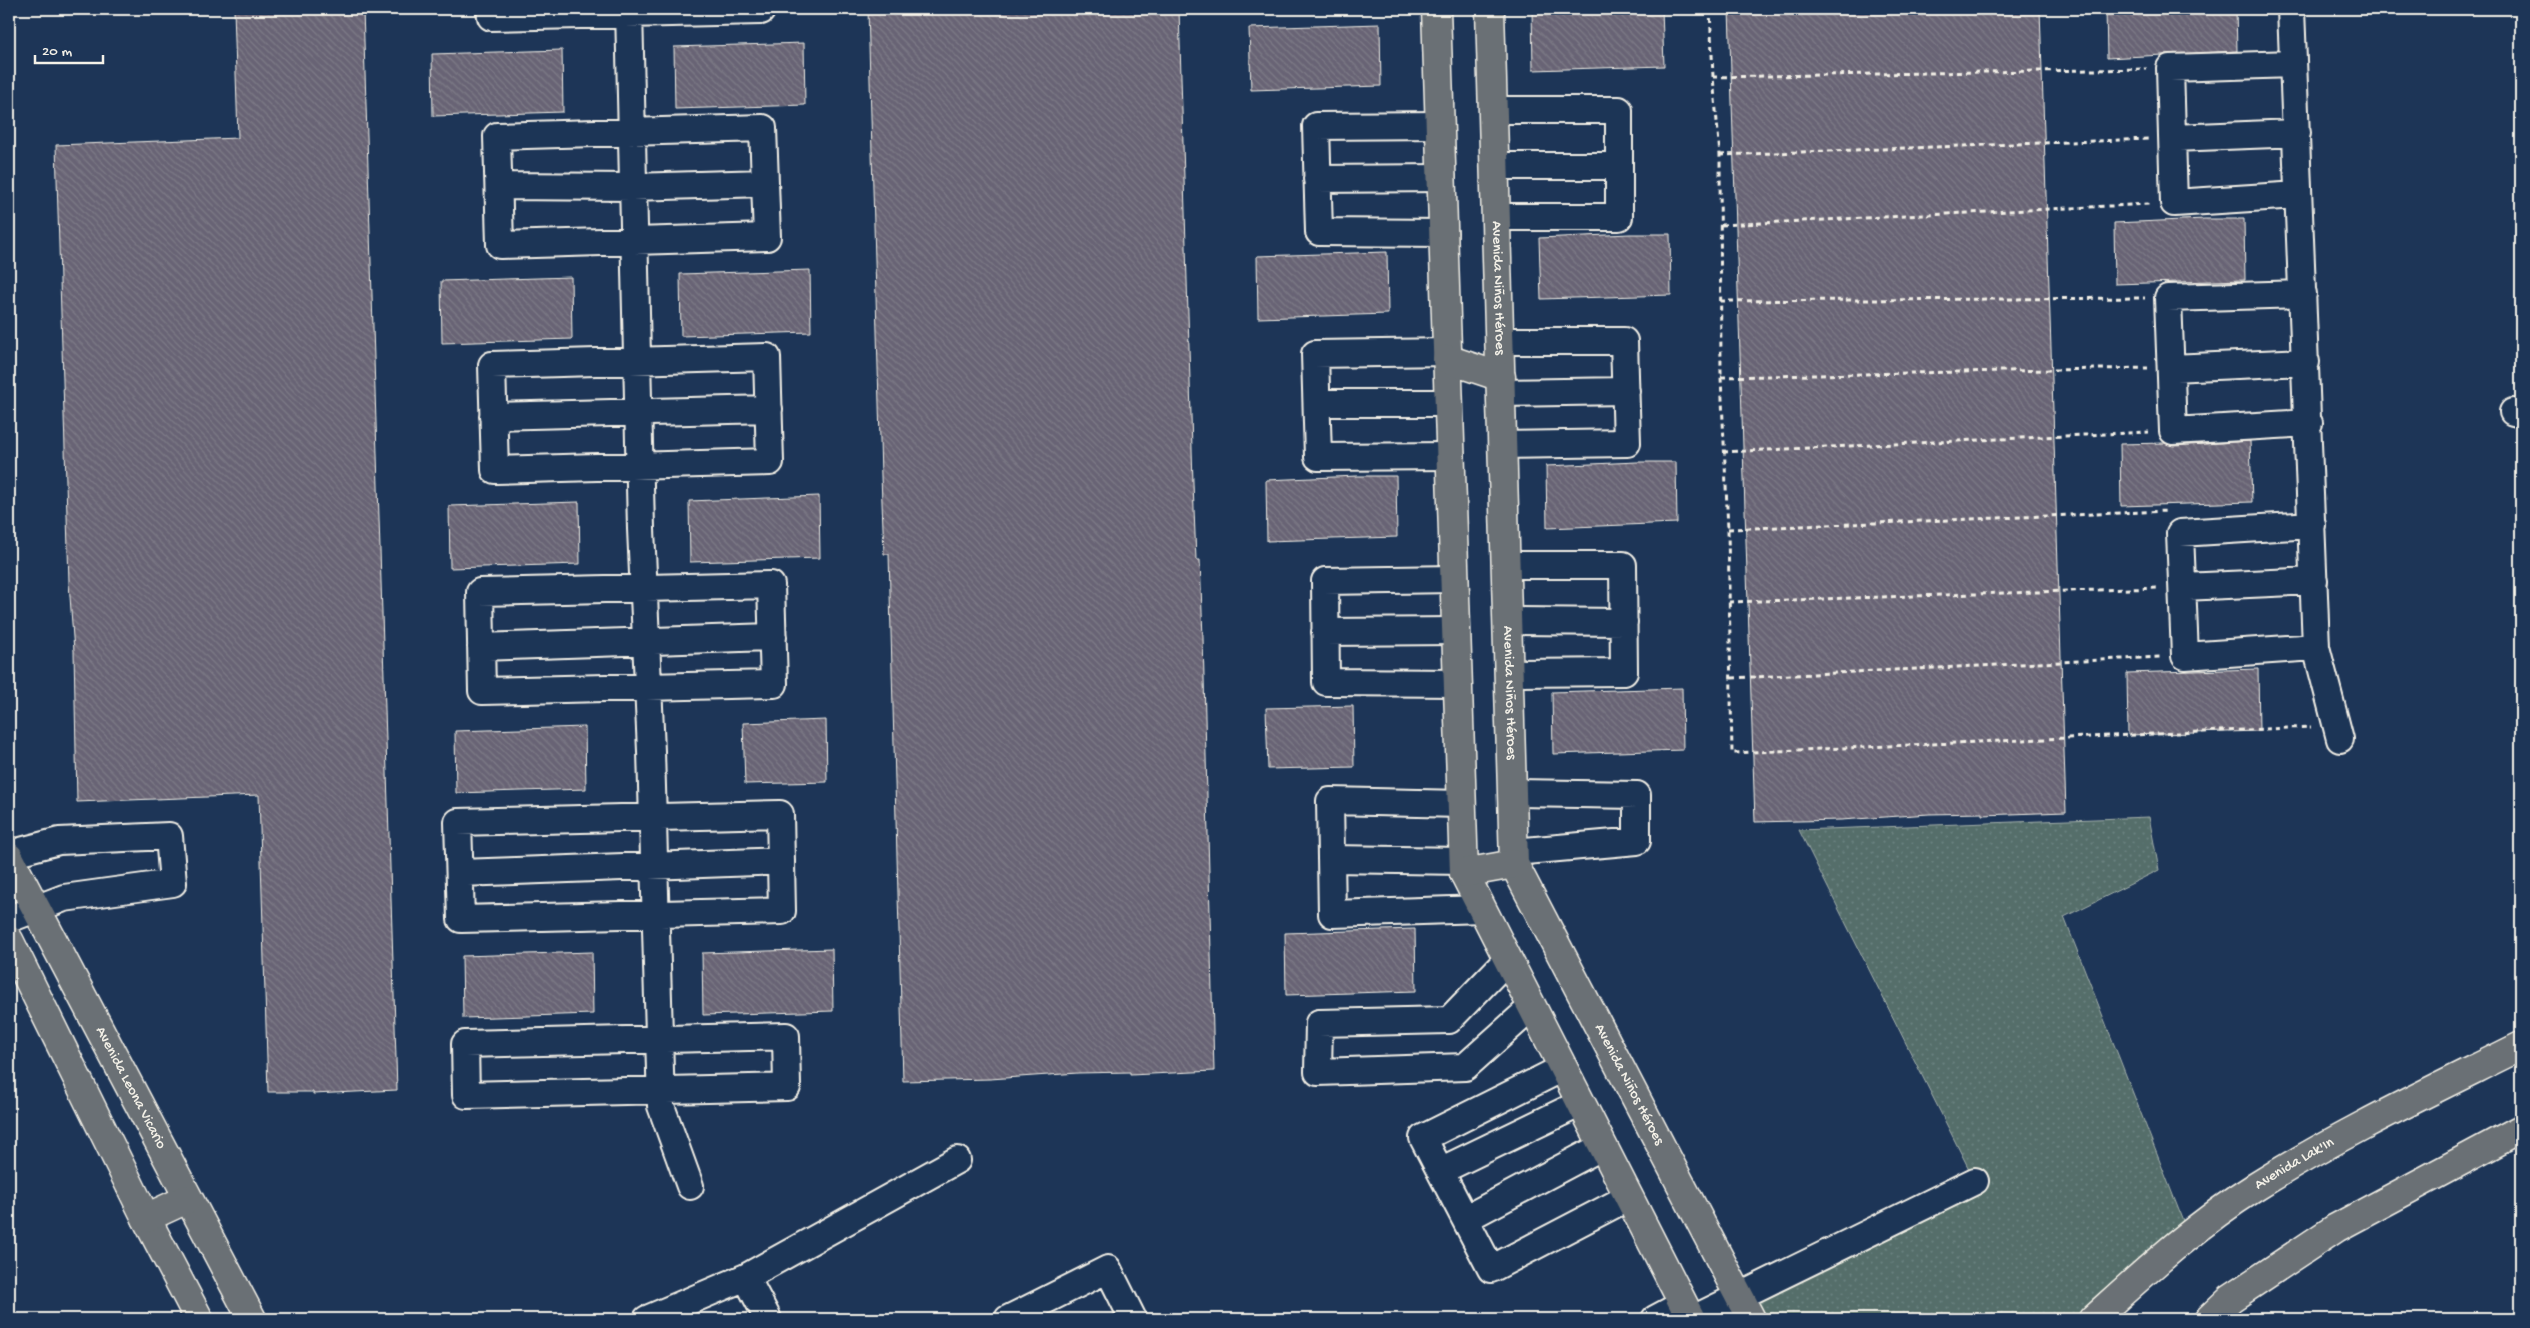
<svg xmlns="http://www.w3.org/2000/svg" width="2530" height="1328" font-family="'Gochi Hand',sans-serif">
	<defs>
		<pattern id="grass-dots" width="8" height="8" patternUnits="userSpaceOnUse" patternTransform="scale(1.25)"><rect width="8" height="8" fill="#546e6b"/><path d="M2 2h.1M6 6h.1" fill="none" stroke="#6d8380" stroke-width="1.8" stroke-linecap="round"/></pattern>
		<pattern id="building-back-hatch" width="6" height="6" patternUnits="userSpaceOnUse" patternTransform="scale(1.25)"><rect width="6" height="6" fill="#686474"/><path d="M-1 5l2 2M0 0l6 6M5-1l2 2" fill="none" stroke="#7e7b88"/></pattern>
	</defs>
	<rect width="100%" height="100%" fill="#1d3557"/>
	<filter id="ink" filterUnits="userSpaceOnUse"><feTurbulence type="fractalNoise" baseFrequency=".02" numOctaves="2"/><feDisplacementMap in="SourceGraphic" scale="10" xChannelSelector="R" yChannelSelector="G"/><feConvolveMatrix kernelMatrix="1 2 1 2 8 2 1 2 1" color-interpolation-filters="sRGB"/></filter>
	<g filter="url(#ink)">
		<path fill="url(#grass-dots)" stroke="#a4b0aa" d="M 2149,817 L 2159,870 L 2064,917 L 2189,1236 L 2093,1319 L 1751,1319 L 1739,1297 L 1975,1181 L 1799,830 Z"/>
		<path fill="url(#building-back-hatch)" stroke="#f4f1e8" d="M 234,9 L 363,9 L 397,1090 L 313,1094 L 313,1092 L 268,1092 L 259,795 L 77,802 L 74,651 L 69,583 L 56,145 L 238,138 Z
			M 868,9 L 1179,9 L 1193,483 L 1196,560 L 1200,560 L 1203,638 L 1214,1071 L 1130,1075 L 1130,1072 L 1078,1073 L 990,1079 L 903,1081 L 891,632 L 889,554 L 884,554 L 881,476 Z
			M 1532,9 L 1662,9 L 1664,66 L 1533,70 Z
			M 1729,9 L 2040,9 L 2066,812 L 1982,815 L 1982,813 L 1929,814 L 1841,820 L 1755,822 Z
			M 2106,9 L 2236,9 L 2237,51 L 2107,58 Z
			M 1380,24 L 1381,86 L 1251,90 L 1249,28 Z
			M 804,43 L 805,105 L 675,109 L 674,47 Z
			M 562,50 L 563,112 L 433,116 L 432,54 Z
			M 2205,219 L 2244,219 L 2245,280 L 2115,284 L 2114,223 Z
			M 1630,234 L 1670,234 L 1671,295 L 1541,299 L 1539,238 Z
			M 1387,252 L 1388,314 L 1258,318 L 1257,256 Z
			M 810,270 L 811,332 L 681,336 L 680,274 Z
			M 571,277 L 572,339 L 442,343 L 441,281 Z
			M 2250,441 L 2252,502 L 2121,506 L 2120,444 L 2165,443 L 2174,446 Z
			M 1637,462 L 1676,462 L 1677,523 L 1547,528 L 1546,466 Z
			M 1357,476 L 1396,476 L 1397,537 L 1267,541 L 1266,480 Z
			M 819,496 L 820,558 L 690,562 L 689,501 Z
			M 579,502 L 580,564 L 450,568 L 449,506 Z
			M 2258,669 L 2259,731 L 2128,735 L 2127,673 Z
			M 1682,688 L 1683,750 L 1553,754 L 1552,692 Z
			M 1353,706 L 1354,767 L 1268,769 L 1266,708 Z
			M 826,720 L 827,782 L 745,784 L 743,723 Z
			M 585,727 L 586,789 L 456,793 L 455,731 Z
			M 1415,929 L 1416,991 L 1286,995 L 1285,933 Z
			M 832,949 L 833,1011 L 703,1015 L 702,953 Z
			M 592,952 L 593,1014 L 463,1018 L 462,956 Z"/>
		<g fill="none" stroke-linecap="round" stroke-linejoin="round">
			<g stroke="#f4f1e8" stroke-width="30">
				<path id="minor" d="M 490,9 L 491,17 L 761,11 L 761,9
					M 629,9 L 641,529 L 651,751 L 661,1106 L 690,1186
					M 2291,9 L 2316,647 L 2340,739
					M 2293,64 L 2170,68 L 2174,203 L 2298,195
					M 1493,110 L 1619,110 L 1619,217 L 1496,217
					M 1440,125 L 1316,126 L 1319,232 L 1444,233
					M 763,128 L 767,237 L 500,245 L 497,136 Z
					M 2173,138 L 2297,133
					M 1495,166 L 1619,166
					M 1317,179 L 1442,178
					M 499,186 L 632,187 L 765,183
					M 2303,294 L 2168,298 L 2173,431 L 2309,423
					M 1500,341 L 1624,341 L 1627,443 L 1503,445
					M 1448,352 L 1315,354 L 1318,457 L 1451,456
					M 767,357 L 770,462 L 495,470 L 492,365 Z
					M 2171,368 L 2306,362
					M 1501,393 L 1626,391
					M 1317,403 L 1449,403
					M 2513,412 L 2521,414
					M 493,416 L 769,409
					M 2312,525 L 2180,533 L 2185,656 L 2316,647
					M 1506,565 L 1623,565 L 1624,672 L 1509,673
					M 1455,579 L 1325,581 L 1326,682 L 1458,683
					M 771,585 L 774,684 L 482,691 L 480,592 Z
					M 2183,587 L 2314,581
					M 1508,621 L 1624,622
					M 1325,632 L 1456,631
					M 481,647 L 773,637
					M 1512,793 L 1637,795 L 1637,841 L 1514,852
					M 1462,804 L 1330,801 L 1332,914 L 1482,909
					M 780,814 L 782,911 L 461,919 L 458,822 Z
					M 9,854 L 59,841 L 169,836 L 173,883 L 64,898 L 9,919
					M 1331,859 L 1464,861
					M 460,873 L 781,861
					M 1508,959 L 1449,1020 L 1319,1023 L 1318,1072 L 1465,1067 L 1532,1007
					M 786,1036 L 787,1087 L 466,1095 L 465,1044 Z
					M 1563,1068 L 1423,1138 L 1491,1269 L 1629,1197
					M 1440,1171 L 1581,1103
					M 1465,1219 L 1603,1146
					M 746,1277 L 768,1319
					M 647,1319 L 746,1277 L 957,1160
					M 1008,1319 L 1108,1269 L 1133,1319
					M 1655,1319 L 1683,1304
					M 1693,1319 L 1975,1181"/>
			</g>
			<g stroke="#f4f1e8" stroke-width="31">
				<g id="major">
					<path d="M 1436,9 L 1464,873 L 1691,1319"/>
					<path id="s1" d="M 1490,9 L 1514,864 L 1751,1319"/>
					<path d="M 1447,359 L 1501,377"/>
					<path id="s2" d="M 9,857 L 252,1319"/>
					<path d="M 1464,873 L 1514,864"/>
					<path d="M 9,940 L 146,1218 L 199,1319"/>
					<path d="M 146,1218 L 187,1199"/>
					<path id="s3" d="M 2093,1319 C 2144,1273 2195,1225 2254,1188 C 2339,1134 2431,1091 2521,1046"/>
					<path d="M 2209,1319 L 2231,1298 L 2336,1228 L 2521,1129"/>
				</g>
			</g>
			<path stroke="#f4f1e8" stroke-width="3" stroke-dasharray="5 4" stroke-linecap="butt" d="M 1710,9 L 1713,77 L 1720,155 L 1721,377 L 1728,529 L 1732,753 L 2311,727
				M 1713,77 L 2147,69
				M 1720,155 L 2150,139
				M 1721,225 L 2151,204
				M 1720,301 L 2145,298
				M 1721,377 L 2148,368
				M 1723,452 L 2149,432
				M 1728,529 L 2168,511
				M 1729,602 L 2160,588
				M 1732,678 L 2162,657"/>
			<use href="#minor" stroke="#1d3557" stroke-width="26"/>
			<use href="#major" stroke="#6a7074" stroke-width="28"/>
		</g>
	</g>
	<g text-anchor="middle" dominant-baseline="central" stroke-width="4" stroke-linejoin="round" paint-order="stroke">
		<g font-size="15" fill="#f4f1e8" stroke="#1d3557">
			<text stroke="none"><textPath href="#s1" startOffset="279">Avenida Niños Héroes</textPath></text>
			<text stroke="none"><textPath href="#s1" startOffset="684">Avenida Niños Héroes</textPath></text>
			<text stroke="none"><textPath href="#s1" startOffset="1104">Avenida Niños Héroes</textPath></text>
			<text stroke="none"><textPath href="#s2" startOffset="261">Avenida Leona Vicario</textPath></text>
			<text stroke="none"><textPath href="#s3" startOffset="255">Avenida Lak'In</textPath></text>
		</g>
	</g>
	<rect width="2530" height="1328" fill="none" stroke="#1d3557" stroke-width="30"/>
	<rect x="15" y="15" width="2500" height="1298" fill="none" stroke="#f4f1e8" stroke-width="2" filter="url(#ink)"/>
	<path d="M35 55v8h68v-8" fill="none" stroke="#f4f1e8" stroke-width="2.5"/>
	<text x="42" y="55" font-size="15" fill="#f4f1e8" stroke="#1d3557" stroke-width="4" paint-order="stroke">20 m</text>
</svg>
